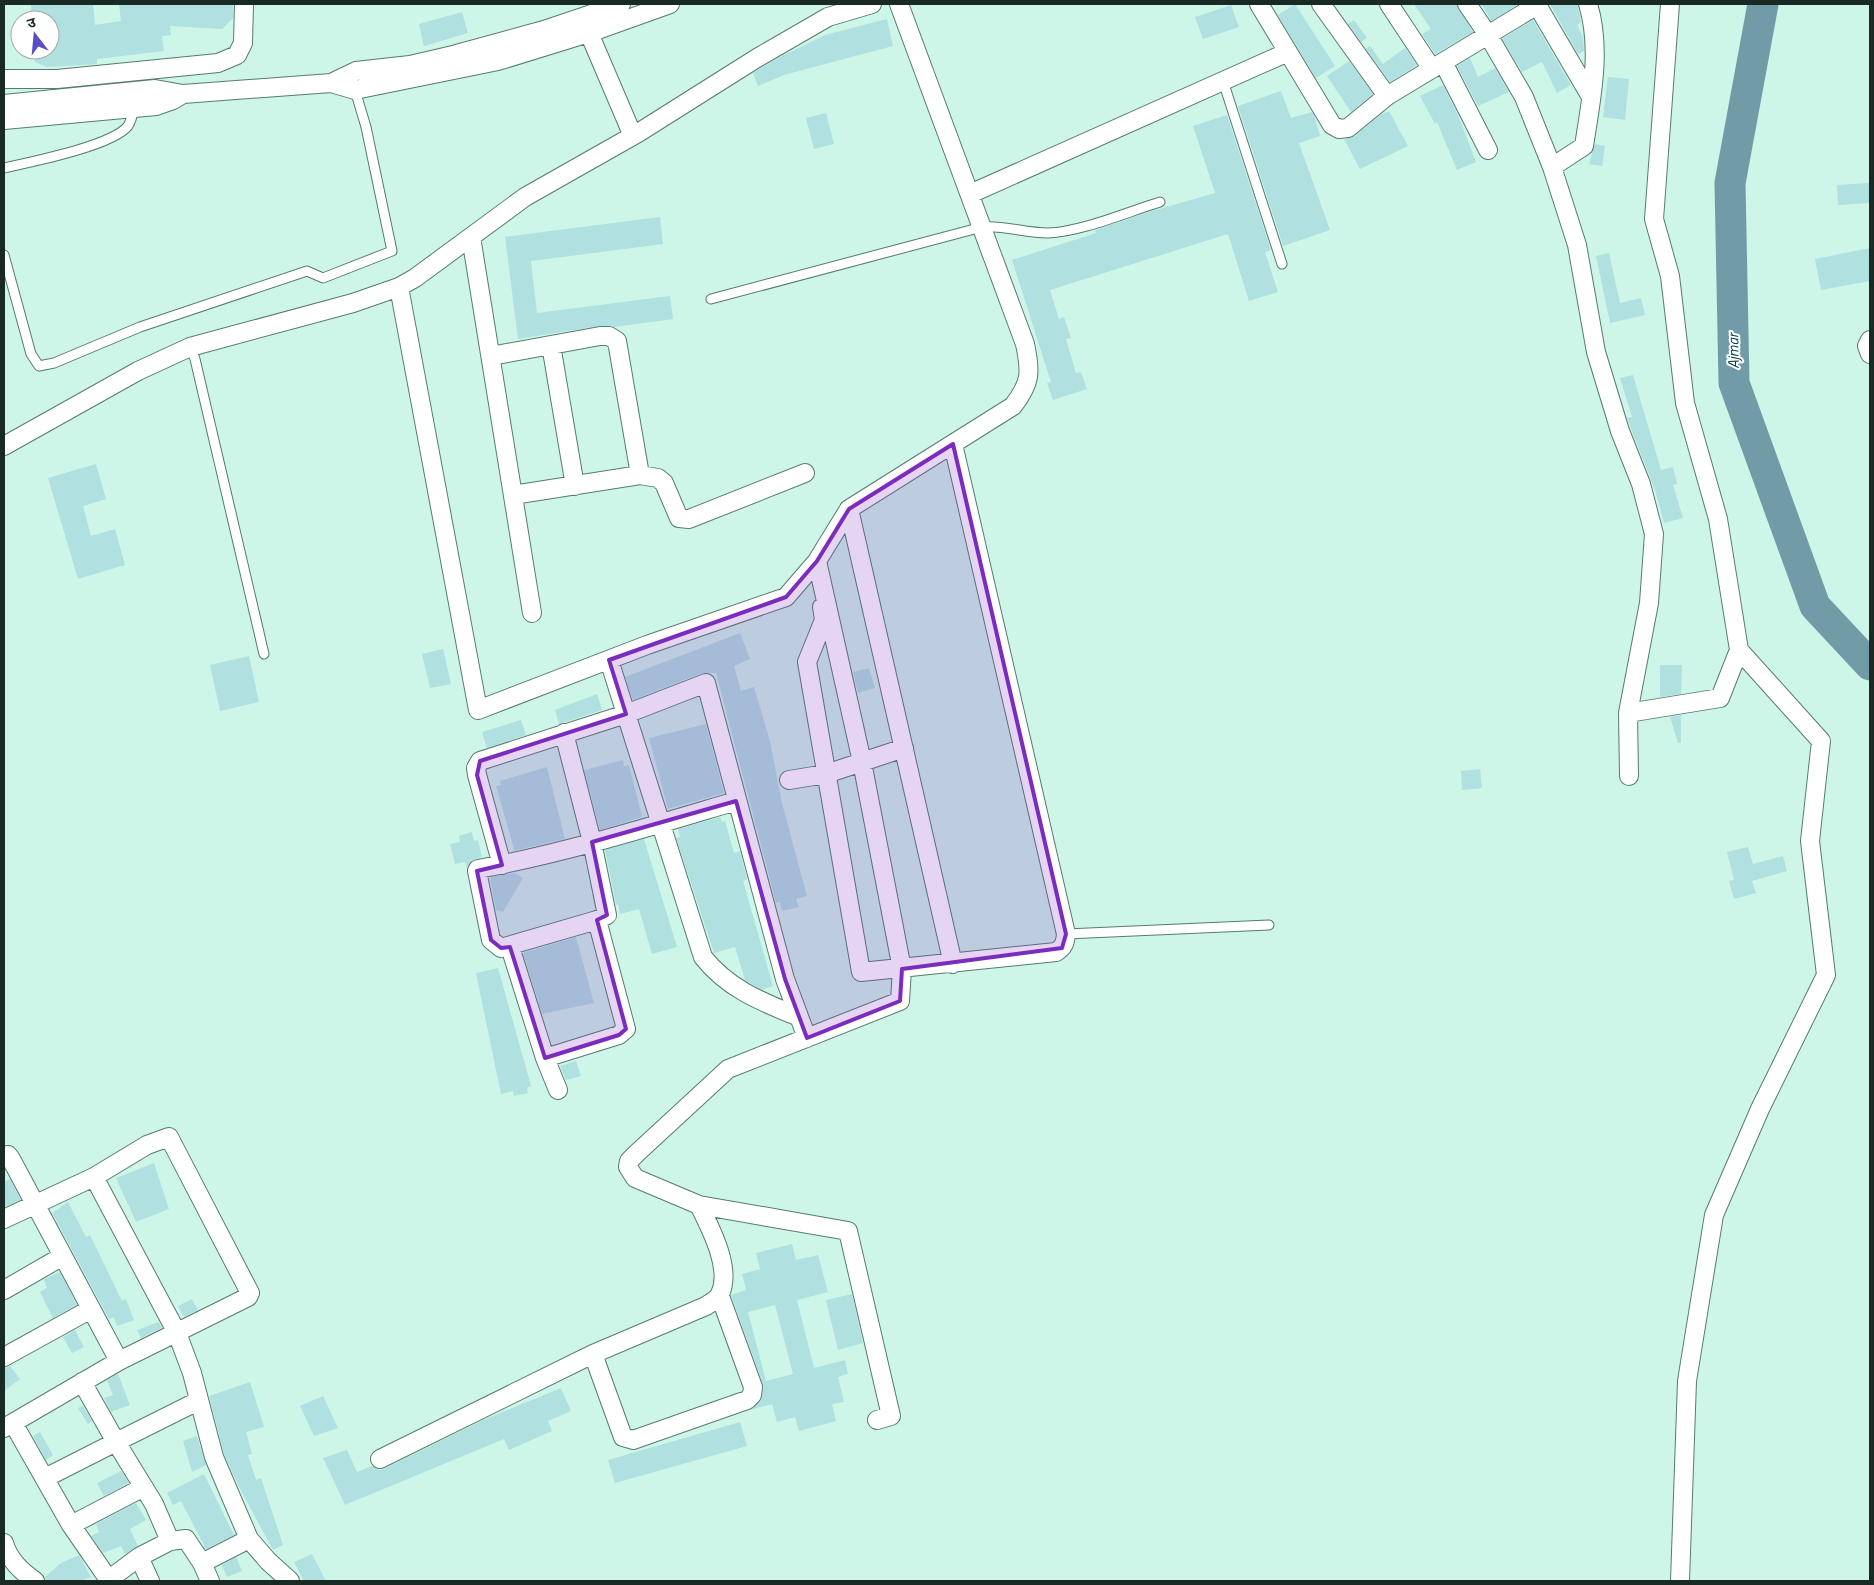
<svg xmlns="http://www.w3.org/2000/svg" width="1874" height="1585" font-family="'Titillium Web','Noto Sans Devanagari',sans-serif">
	<rect width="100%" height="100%" fill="#cdf6e8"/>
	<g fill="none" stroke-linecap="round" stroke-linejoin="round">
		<path stroke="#709ba7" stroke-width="31" d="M 1763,4 L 1730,183 L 1734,383 L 1815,606 L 1870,665"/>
	</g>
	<path fill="#b0e0df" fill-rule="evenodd" d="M 31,4 L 93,4 L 95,25 L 121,21 L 119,4 L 233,4 L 233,18 L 222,29 L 170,26 L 171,35 L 162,36 L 164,51 L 97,59 L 97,64 L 47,67 L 35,62 L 34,50 L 50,50 L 50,20 L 32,20 Z
		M 1295,4 L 1335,66 L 1316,78 L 1278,15 Z
		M 1414,4 L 1457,4 L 1473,32 L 1435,54 L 1422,34 L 1431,29 Z
		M 1482,4 L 1519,4 L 1491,21 Z
		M 1550,4 L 1577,4 L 1581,22 L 1577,25 L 1583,37 L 1584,51 L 1578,54 Z
		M 1231,5 L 1239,27 L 1203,39 L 1195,17 Z
		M 462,12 L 468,33 L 424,46 L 419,24 Z
		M 887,19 L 893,46 L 784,75 L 758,86 L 753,73 L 778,58 L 825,35 Z
		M 1354,20 L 1367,38 L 1361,42 L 1348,24 Z
		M 1533,20 L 1571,85 L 1557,93 L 1542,62 L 1522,72 L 1502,39 Z
		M 1370,46 L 1383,64 L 1405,48 L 1417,65 L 1390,82 L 1366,49 Z
		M 1470,58 L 1478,77 L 1495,68 L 1509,92 L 1478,106 L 1457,66 Z
		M 1349,61 L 1373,94 L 1351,112 L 1327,76 Z
		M 1608,77 L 1629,79 L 1625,120 L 1603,117 Z
		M 1443,85 L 1458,115 L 1476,162 L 1457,170 L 1437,122 L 1435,124 L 1420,96 Z
		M 1281,91 L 1291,118 L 1312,112 L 1314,115 L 1320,136 L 1299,143 L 1330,230 L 1283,246 L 1238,106 Z
		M 1389,111 L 1408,146 L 1360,169 L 1344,139 L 1355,136 L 1379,116 Z
		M 826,113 L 834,144 L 814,149 L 806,118 Z
		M 1227,115 L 1271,250 L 1265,252 L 1278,292 L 1249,301 L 1228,234 L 1050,290 L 1059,319 L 1064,317 L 1071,338 L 1066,339 L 1076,373 L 1081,372 L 1087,389 L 1053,400 L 1047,383 L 1051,382 L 1012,260 L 1096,233 L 1095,230 L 1149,212 L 1215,193 L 1193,126 Z
		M 1595,144 L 1605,146 L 1602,166 L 1589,164 Z
		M 1870,183 L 1870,203 L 1838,205 L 1837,185 Z
		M 660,217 L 663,244 L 531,261 L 537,313 L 670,296 L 673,319 L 614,327 L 598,326 L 518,339 L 505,237 Z
		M 1870,248 L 1870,281 L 1821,290 L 1815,259 Z
		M 1609,253 L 1620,303 L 1641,298 L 1645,315 L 1610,323 L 1596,256 Z
		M 1633,375 L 1661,470 L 1673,467 L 1677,484 L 1673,485 L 1683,518 L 1664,523 L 1655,490 L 1627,418 L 1632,417 L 1620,378 Z
		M 96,464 L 106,499 L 83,506 L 91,536 L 115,529 L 125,565 L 78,579 L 48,478 Z
		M 740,633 L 750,659 L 734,666 L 741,691 L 754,687 L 770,741 L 782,803 L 807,896 L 796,899 L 799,907 L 782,911 L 780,902 L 776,903 L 716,673 L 702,673 L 633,700 L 625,677 Z
		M 443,649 L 451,684 L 430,688 L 422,654 Z
		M 249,656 L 259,702 L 220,711 L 210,665 Z
		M 1660,665 L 1682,665 L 1681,694 L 1660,697 Z
		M 869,668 L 875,688 L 858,693 L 853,672 Z
		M 597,694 L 602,710 L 559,724 L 555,710 Z
		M 1681,715 L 1681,743 L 1678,743 L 1670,717 Z
		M 521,720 L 526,735 L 487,748 L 482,732 Z
		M 706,724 L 724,793 L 668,809 L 649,738 Z
		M 623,760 L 624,766 L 629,765 L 642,817 L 600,830 L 584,770 Z
		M 547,767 L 565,839 L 512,851 L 514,849 L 496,786 L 501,785 L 500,781 Z
		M 1480,769 L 1482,788 L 1462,790 L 1461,771 Z
		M 720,817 L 722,822 L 725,821 L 734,853 L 740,851 L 747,879 L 743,881 L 773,986 L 762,990 L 745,980 L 735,947 L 714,953 L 676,838 L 680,837 L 678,829 Z
		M 472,832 L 474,841 L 478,840 L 482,857 L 472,860 L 467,868 L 465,862 L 455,864 L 450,844 L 460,842 L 459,836 Z
		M 644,839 L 677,947 L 652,954 L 639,909 L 620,914 L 618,904 L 616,905 L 605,850 Z
		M 1748,847 L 1753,864 L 1783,856 L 1787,871 L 1752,881 L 1756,893 L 1734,899 L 1729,881 L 1734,880 L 1727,852 Z
		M 515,873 L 523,878 L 503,912 L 496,910 L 490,880 L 492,877 Z
		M 576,937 L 594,1003 L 542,1014 L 523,953 Z
		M 498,968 L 531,1086 L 527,1088 L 528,1093 L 514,1096 L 513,1091 L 501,1094 L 476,973 Z
		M 576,1061 L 581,1076 L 566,1080 L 560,1066 Z
		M 154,1163 L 169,1209 L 136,1222 L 116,1178 Z
		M 10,1179 L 21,1200 L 4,1207 L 4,1182 Z
		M 68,1202 L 86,1237 L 90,1235 L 122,1301 L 126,1299 L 134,1320 L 117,1326 L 114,1317 L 109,1319 L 52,1213 Z
		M 792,1244 L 796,1260 L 818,1255 L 828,1292 L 797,1300 L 814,1368 L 845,1360 L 848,1374 L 838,1377 L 844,1402 L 832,1404 L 836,1421 L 799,1431 L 795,1417 L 777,1422 L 772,1404 L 753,1409 L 762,1397 L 763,1384 L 731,1295 L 746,1290 L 742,1274 L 760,1269 L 756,1253 ZM 775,1305 L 793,1374 L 766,1381 L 748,1312 Z
		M 60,1272 L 77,1305 L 53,1318 L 40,1292 L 47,1288 L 44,1279 Z
		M 852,1294 L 863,1343 L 838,1350 L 826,1300 Z
		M 192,1299 L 198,1310 L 184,1317 L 178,1306 Z
		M 159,1322 L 162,1328 L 141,1338 L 137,1330 Z
		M 75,1330 L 84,1347 L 72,1353 L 63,1337 Z
		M 10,1366 L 20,1379 L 4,1391 L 4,1368 Z
		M 118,1374 L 130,1405 L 111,1412 L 104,1398 L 113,1395 L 107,1380 Z
		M 250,1382 L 264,1427 L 246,1432 L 252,1454 L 248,1455 L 256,1480 L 261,1478 L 283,1545 L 273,1550 L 238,1485 L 224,1454 L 209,1396 Z
		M 561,1388 L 571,1411 L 548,1421 L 552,1431 L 509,1450 L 504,1439 L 345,1505 L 323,1458 L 347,1450 L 357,1472 L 372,1466 L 379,1470 L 384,1469 L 483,1420 Z
		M 323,1396 L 338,1428 L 314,1436 L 300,1406 Z
		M 83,1406 L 92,1421 L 88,1424 L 78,1408 Z
		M 740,1422 L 747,1446 L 615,1483 L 608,1460 Z
		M 40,1432 L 53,1455 L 46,1460 L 33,1436 Z
		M 197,1436 L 206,1465 L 192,1472 L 183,1441 Z
		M 121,1471 L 129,1483 L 104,1496 L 97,1483 Z
		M 204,1474 L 234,1535 L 206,1549 L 181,1501 L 173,1505 L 167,1493 Z
		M 136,1503 L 146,1520 L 130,1529 L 138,1546 L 125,1554 L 121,1546 L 103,1553 L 91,1536 L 99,1532 L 96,1524 Z
		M 312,1554 L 326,1581 L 304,1581 L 294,1562 Z
		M 79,1555 L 91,1577 L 80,1581 L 45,1581 L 45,1577 L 61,1563 Z
		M 236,1557 L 242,1571 L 227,1577 L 222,1565 Z"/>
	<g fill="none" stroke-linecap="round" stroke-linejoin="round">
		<g stroke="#567b6f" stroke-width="11">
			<path id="lane" d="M 1223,81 L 1282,264
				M 4,168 C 30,162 112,146 128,126 C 131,121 133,113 134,107
				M 4,255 L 31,354 L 39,366 L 54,363 L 140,327 L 307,271 L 323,278 L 392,251 L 366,127 L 355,90
				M 711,299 L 982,227 C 1004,225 1025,233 1048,233 C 1081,232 1127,212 1160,202
				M 190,347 L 195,359 L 264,654
				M 1066,934 L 1269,925"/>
		</g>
		<g stroke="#567b6f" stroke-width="20">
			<path id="street" d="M 899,4 L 1025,344 C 1031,372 1031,383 1013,406 L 849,509 L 953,964
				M 1259,4 L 1332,125 L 1339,129 L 1348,128 L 1387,96 L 1539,4
				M 1321,4 L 1387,96
				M 1389,4 L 1432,69
				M 1467,4 L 1488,35 L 1524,97 L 1552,167 L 1577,245 L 1596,352 L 1620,431 L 1641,484 L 1654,534 L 1649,603 L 1628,713 L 1629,776
				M 1670,4 L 1654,219 L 1670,276 L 1685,403 L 1718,519 L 1739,650 L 1821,741 L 1810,841 L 1826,975 L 1760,1109 L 1714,1215 L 1687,1381 L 1680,1581
				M 1537,5 L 1591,97
				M 589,33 L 633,136
				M 1443,62 L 1488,150
				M 4,79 L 57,79 L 218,63 L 237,55 L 243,43 L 244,4
				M 331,83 L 356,71 L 410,65 L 453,55 L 544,30 L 621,4
				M 4,104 L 155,89 L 183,94 L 331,83 L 355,90 L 498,61 L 589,33 L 670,4
				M 4,120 L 156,106 L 173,100 L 183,94
				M 1552,167 L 1584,146 C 1591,100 1602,50 1588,4
				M 970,194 L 1288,52
				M 471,237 L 532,613
				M 399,287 L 478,710 L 647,645 L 786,597 L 817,561 L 862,762 L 902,969 L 900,1001 L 728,1069 L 637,1153 L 629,1161 L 628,1167 L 635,1178 L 699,1205 L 848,1231 L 891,1416 L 877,1420
				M 1870,340 L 1867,346 L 1870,354
				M 551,345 L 575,486
				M 491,356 L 600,336 L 609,336 L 617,341 L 640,475 L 658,478 L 664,483 L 679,518 L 689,519 L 805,473
				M 4,446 L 138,371 L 190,347 L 353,303 L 399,287 L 415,278 L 525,197 L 638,133 L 757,58 L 828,17 L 872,4
				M 513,495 L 640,475
				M 818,571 L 817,561 L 849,509
				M 822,607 L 824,620 L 807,662 L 861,972 L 1056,952 C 1064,947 1065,943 1066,934 L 953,444
				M 609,660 L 703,957 C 728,989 762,1002 799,1017
				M 1628,713 L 1720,698 L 1739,650
				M 564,733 L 592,842 L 607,915 L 597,920 L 501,948 L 491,940 L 477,871 L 478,869 C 566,853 652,826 736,801
				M 789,780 L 826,774 L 904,748
				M 502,865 L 477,775 L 476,768 L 480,761 L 626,714 L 706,683 L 785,979 L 807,1038
				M 510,947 L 545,1058 L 558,1090
				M 545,1058 L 619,1035 L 626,1029 L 597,920
				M 4,1156 L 8,1155 L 11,1159 L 119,1361
				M 94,1177 L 177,1333 L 192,1373 L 214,1457 L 249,1539 L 268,1561 L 290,1581
				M 4,1219 L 94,1177 L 147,1145 L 169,1137 L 250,1293 L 248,1297 L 119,1361 L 4,1428
				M 4,1290 L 63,1256
				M 593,1354 L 623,1437 L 633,1440 L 747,1400 L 752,1395 L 753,1387 L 720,1296
				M 4,1357 L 91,1309
				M 13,1423 L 71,1525 L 109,1580
				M 380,1459 L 593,1354 L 706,1306 C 710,1303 718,1299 720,1294 C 732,1269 711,1229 699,1205
				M 45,1478 L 116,1442 L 82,1382
				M 71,1525 L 144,1487
				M 170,1541 L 186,1539 L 202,1563 L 210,1581
				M 4,1543 C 9,1560 21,1571 35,1581
				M 139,1557 L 150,1581
				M 202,1563 L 249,1539
				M 107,1581 L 139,1557 L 170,1541 L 154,1504 L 116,1442 L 198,1401"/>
		</g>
		<use href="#lane" stroke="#fff" stroke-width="9"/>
		<use href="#street" stroke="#fff" stroke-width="18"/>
	</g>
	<path fill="#7b2cbf" fill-opacity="0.2" stroke="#7b2cbf" stroke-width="4" stroke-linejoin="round" d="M 953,444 L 1066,934 L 1062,948 L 902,969 L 900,1001 L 807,1038 L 785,979 L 736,801 L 592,842 L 607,915 L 597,920 L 626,1029 L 619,1035 L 545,1058 L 510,947 L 501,948 L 491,940 L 477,871 L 502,865 L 477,775 L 480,761 L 626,714 L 609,660 L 786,597 L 817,561 L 849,509 Z"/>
	<g text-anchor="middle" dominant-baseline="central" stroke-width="4" stroke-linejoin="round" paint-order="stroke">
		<g font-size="15" font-style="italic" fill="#004250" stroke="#fff">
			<text transform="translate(1733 351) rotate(-91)">Ajmar</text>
		</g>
	</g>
	<rect width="1874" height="1585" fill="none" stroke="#192924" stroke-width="10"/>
	<g transform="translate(35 35) rotate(344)"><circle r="24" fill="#ffffff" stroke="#a3a9a7"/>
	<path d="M0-4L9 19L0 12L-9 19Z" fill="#584ec6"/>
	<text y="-8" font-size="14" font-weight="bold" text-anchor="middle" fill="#192924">उ</text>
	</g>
</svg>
